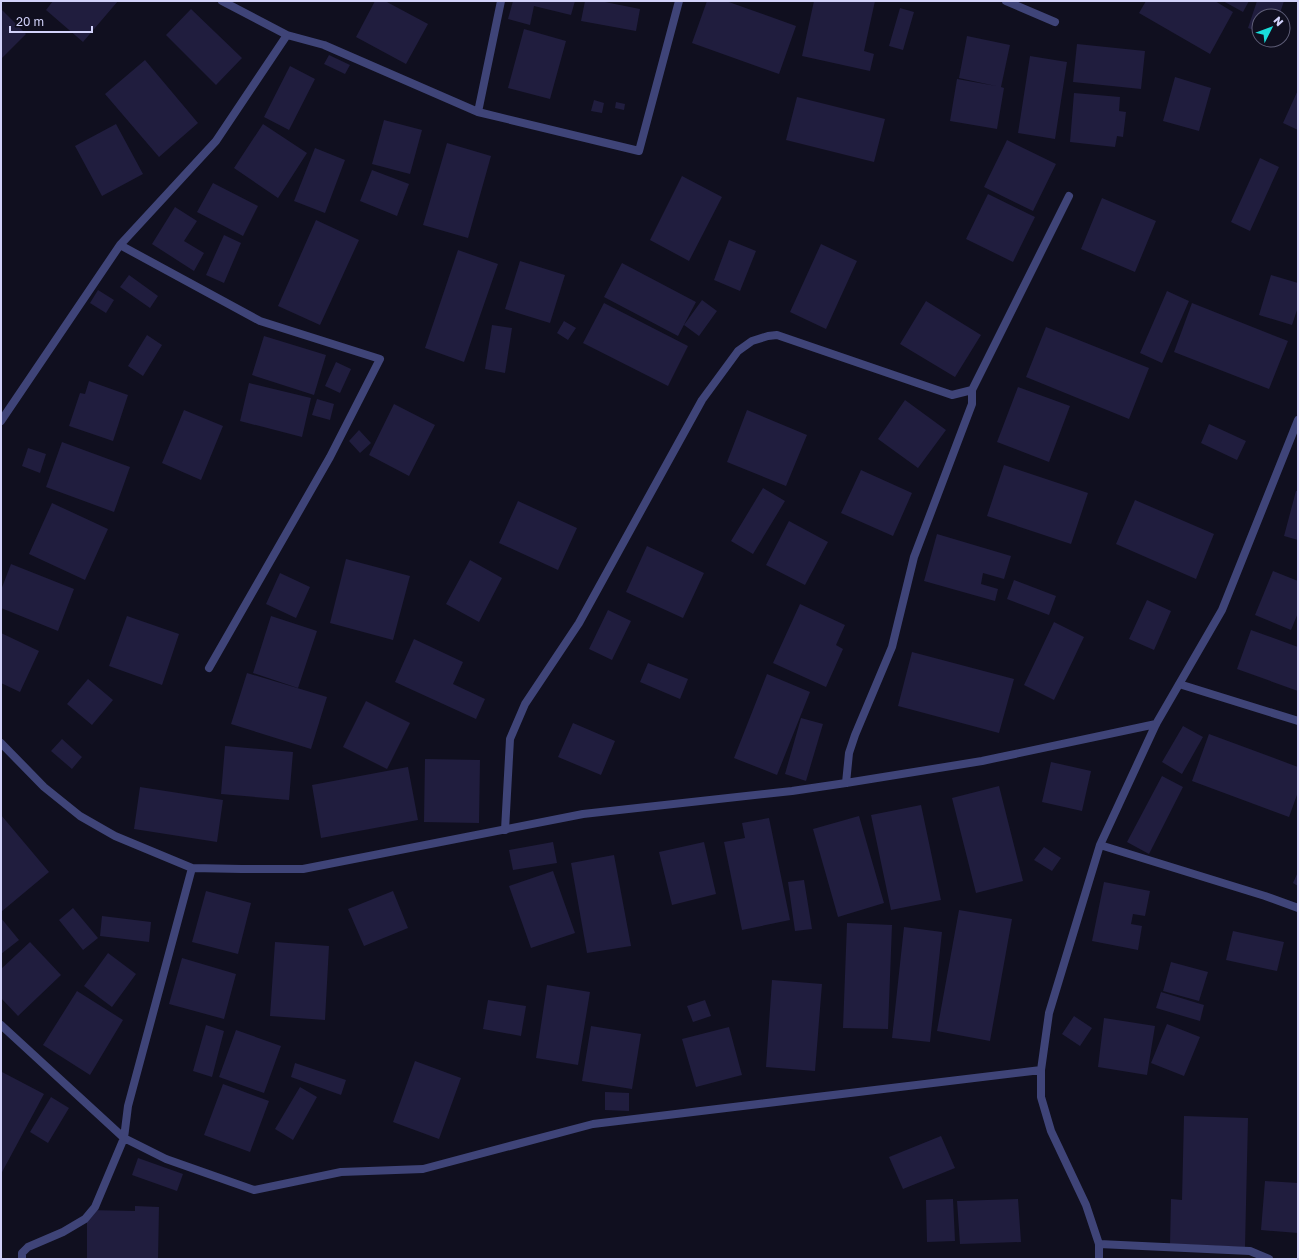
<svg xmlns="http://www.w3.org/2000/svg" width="1299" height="1260" font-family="'Golos Text',sans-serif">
	<rect width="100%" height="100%" fill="#100f1f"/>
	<path fill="#201d3e" d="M 53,1 L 118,1 L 83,42 L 46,10 Z
		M 375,1 L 385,1 L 428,24 L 406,64 L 356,37 Z
		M 513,1 L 575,1 L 571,15 L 534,6 L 530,25 L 508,19 Z
		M 585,1 L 600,1 L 640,9 L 636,31 L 581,21 Z
		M 707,1 L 726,1 L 796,26 L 779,74 L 692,43 Z
		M 814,1 L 875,1 L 864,51 L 874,54 L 870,71 L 802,56 Z
		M 1146,1 L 1215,1 L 1233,12 L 1210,54 L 1139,13 Z
		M 1223,1 L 1249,1 L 1243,12 Z
		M 1257,1 L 1284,1 L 1279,16 L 1259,16 L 1259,32 L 1248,28 Z
		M 900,8 L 914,12 L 903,50 L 889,46 Z
		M 1,9 L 26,34 L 1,59 Z
		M 191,9 L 242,58 L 216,85 L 166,35 Z
		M 524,29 L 566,41 L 550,99 L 508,88 Z
		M 967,36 L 1010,45 L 1001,87 L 1004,88 L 997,129 L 950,121 L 957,79 L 996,86 L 959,78 Z
		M 1077,44 L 1145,51 L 1141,89 L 1073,82 Z
		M 329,55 L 350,65 L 345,74 L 324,64 Z
		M 1030,56 L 1067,62 L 1055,139 L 1018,133 Z
		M 145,60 L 198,123 L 159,157 L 105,94 Z
		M 290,66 L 315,79 L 289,130 L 264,117 Z
		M 1175,77 L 1211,88 L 1199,131 L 1163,121 Z
		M 1298,90 L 1298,130 L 1283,123 Z
		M 1074,93 L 1120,97 L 1119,111 L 1126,112 L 1123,137 L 1117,136 L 1115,147 L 1070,142 Z
		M 797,97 L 885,119 L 874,162 L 786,140 Z
		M 594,100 L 604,103 L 602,113 L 591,111 Z
		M 616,102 L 625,104 L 624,110 L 615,108 Z
		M 384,120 L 422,130 L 410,174 L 372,164 Z
		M 116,124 L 143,174 L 102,196 L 75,146 Z
		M 263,124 L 307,153 L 278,198 L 234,168 Z
		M 1007,140 L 1056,164 L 1033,211 L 984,187 Z
		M 447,143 L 491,156 L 468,238 L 423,225 Z
		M 315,148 L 345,160 L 325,213 L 294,201 Z
		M 1260,158 L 1279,167 L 1250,231 L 1231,222 Z
		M 372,170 L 409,184 L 397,216 L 360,201 Z
		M 682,176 L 722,197 L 689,261 L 650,240 Z
		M 213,183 L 258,206 L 243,236 L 197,212 Z
		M 988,194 L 1035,217 L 1013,262 L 966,239 Z
		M 1102,198 L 1156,221 L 1135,272 L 1081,249 Z
		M 175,207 L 197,221 L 184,241 L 204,253 L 194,271 L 152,244 Z
		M 316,220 L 359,240 L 320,325 L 278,306 Z
		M 224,235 L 241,243 L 224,283 L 206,275 Z
		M 729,240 L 756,251 L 740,291 L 714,280 Z
		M 821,244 L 857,261 L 826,329 L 790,312 Z
		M 458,250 L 498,264 L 464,362 L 425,348 Z
		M 520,261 L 565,275 L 550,323 L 505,309 Z
		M 622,263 L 696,302 L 678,336 L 604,297 Z
		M 129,275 L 158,296 L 150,308 L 120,287 Z
		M 1271,275 L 1298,283 L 1298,307 L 1292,325 L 1259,315 Z
		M 98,290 L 114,300 L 106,313 L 90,303 Z
		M 1167,291 L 1189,301 L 1162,363 L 1140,353 Z
		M 702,300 L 717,311 L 699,336 L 684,325 Z
		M 926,301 L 981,335 L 955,377 L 900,344 Z
		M 604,303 L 688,346 L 668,386 L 583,343 Z
		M 1192,303 L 1288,341 L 1269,389 L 1174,352 Z
		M 564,321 L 576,328 L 568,340 L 557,333 Z
		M 492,325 L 512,328 L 505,373 L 485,369 Z
		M 1046,327 L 1149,368 L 1129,419 L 1026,377 Z
		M 147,335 L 162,345 L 143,376 L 128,366 Z
		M 264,336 L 326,355 L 314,395 L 252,375 Z
		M 336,362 L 351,369 L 340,393 L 325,386 Z
		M 89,381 L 128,395 L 113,441 L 69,426 L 80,393 L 85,394 Z
		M 249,383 L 311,398 L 302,437 L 240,421 Z
		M 1018,387 L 1070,406 L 1049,462 L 997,442 Z
		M 317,399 L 334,404 L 330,420 L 312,415 Z
		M 905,400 L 946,430 L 918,468 L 878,439 Z
		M 394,404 L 435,425 L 409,476 L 369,455 Z
		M 184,410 L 223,426 L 201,480 L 162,463 Z
		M 747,410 L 807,435 L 786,486 L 727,462 Z
		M 1209,424 L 1246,441 L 1237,460 L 1201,443 Z
		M 359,430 L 371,443 L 360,453 L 349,441 Z
		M 62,442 L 130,467 L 114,512 L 46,487 Z
		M 28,448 L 46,454 L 40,473 L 22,466 Z
		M 1004,465 L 1088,493 L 1071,544 L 987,516 Z
		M 861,470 L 912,493 L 893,536 L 841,513 Z
		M 763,488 L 785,501 L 753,554 L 731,541 Z
		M 1296,491 L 1298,491 L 1298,540 L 1284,536 Z
		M 1135,500 L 1214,534 L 1196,579 L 1116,544 Z
		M 518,501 L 577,528 L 558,570 L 499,543 Z
		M 52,503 L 108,529 L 85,580 L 29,554 Z
		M 789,521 L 828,542 L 805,585 L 766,565 Z
		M 937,534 L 1011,556 L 1004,579 L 983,573 L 981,584 L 998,589 L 995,601 L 924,581 Z
		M 647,546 L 704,573 L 683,618 L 626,592 Z
		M 346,559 L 410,576 L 393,640 L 330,623 Z
		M 470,560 L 502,578 L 479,622 L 446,604 Z
		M 11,564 L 74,589 L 58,631 L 1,608 L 1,590 Z
		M 1273,571 L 1298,581 L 1298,613 L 1291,630 L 1255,615 Z
		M 280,573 L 310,587 L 296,618 L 266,604 Z
		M 1014,580 L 1056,596 L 1049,615 L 1007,599 Z
		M 1147,600 L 1171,611 L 1154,650 L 1129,639 Z
		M 800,604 L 845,625 L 836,645 L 843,649 L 826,687 L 773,663 Z
		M 608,610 L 631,621 L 612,660 L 589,649 Z
		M 127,616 L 179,634 L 162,685 L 109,666 Z
		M 271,616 L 317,631 L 298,688 L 253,673 Z
		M 1054,622 L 1084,637 L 1054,700 L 1024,685 Z
		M 1251,630 L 1298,647 L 1298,691 L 1237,669 Z
		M 1,633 L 39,651 L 20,692 L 1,683 Z
		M 414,639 L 463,662 L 453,684 L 485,699 L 476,719 L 395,682 Z
		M 912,652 L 1014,679 L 999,733 L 898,706 Z
		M 648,663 L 688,679 L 680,699 L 640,682 Z
		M 247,673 L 327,697 L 311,749 L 231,724 Z
		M 767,674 L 810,692 L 777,775 L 734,758 Z
		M 88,679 L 113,700 L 92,725 L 67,704 Z
		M 366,701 L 410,723 L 387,769 L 343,747 Z
		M 801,718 L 823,724 L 806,781 L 785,774 Z
		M 573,723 L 615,741 L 601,775 L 558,757 Z
		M 1183,726 L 1203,737 L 1182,774 L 1162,762 Z
		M 1209,734 L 1298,767 L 1298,792 L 1289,817 L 1192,781 Z
		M 62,739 L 82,757 L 72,769 L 51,751 Z
		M 225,746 L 293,752 L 289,800 L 221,794 Z
		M 425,759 L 480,760 L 479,823 L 424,822 Z
		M 1051,762 L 1091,771 L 1082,811 L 1042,802 Z
		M 408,767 L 418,820 L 321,838 L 312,785 Z
		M 1162,776 L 1183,787 L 1149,854 L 1127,842 Z
		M 999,786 L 1023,881 L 976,893 L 952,798 Z
		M 140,787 L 223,800 L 217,842 L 134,829 Z
		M 921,805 L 941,900 L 891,910 L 871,815 Z
		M 1,815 L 49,872 L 1,912 Z
		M 859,816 L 884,903 L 838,917 L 813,829 Z
		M 769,818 L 790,920 L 742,930 L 724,842 L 745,838 L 742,823 Z
		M 553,842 L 557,863 L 513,870 L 509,850 Z
		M 704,842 L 716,894 L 672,905 L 659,852 Z
		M 1044,847 L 1061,858 L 1052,871 L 1034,860 Z
		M 614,855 L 631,946 L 587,953 L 571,863 Z
		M 553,871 L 575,933 L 531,948 L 509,886 Z
		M 1298,872 L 1298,886 L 1293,883 Z
		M 804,880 L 812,929 L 795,931 L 788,882 Z
		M 1104,882 L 1150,891 L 1145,916 L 1133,914 L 1131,924 L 1142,926 L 1138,950 L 1092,941 Z
		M 206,891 L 251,903 L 238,954 L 192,942 Z
		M 393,891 L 408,928 L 364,946 L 348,909 Z
		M 73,908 L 98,938 L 83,950 L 59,920 Z
		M 959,910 L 1012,919 L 990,1041 L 937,1031 Z
		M 102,916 L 151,922 L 149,942 L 100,936 Z
		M 1,918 L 19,940 L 1,954 Z
		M 847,923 L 892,925 L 888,1029 L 843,1028 Z
		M 904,927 L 942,932 L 930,1042 L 892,1038 Z
		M 1233,931 L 1284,942 L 1277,971 L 1226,960 Z
		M 30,942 L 61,975 L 18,1016 L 1,998 L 1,969 Z
		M 275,942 L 329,946 L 325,1020 L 270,1016 Z
		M 108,953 L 136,974 L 112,1007 L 84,986 Z
		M 182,958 L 236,974 L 224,1019 L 169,1004 Z
		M 1171,962 L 1208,972 L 1199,1001 L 1163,991 Z
		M 772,980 L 822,984 L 815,1071 L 766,1067 Z
		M 547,985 L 590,992 L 578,1065 L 536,1058 Z
		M 77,991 L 123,1020 L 90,1075 L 43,1045 Z
		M 1161,992 L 1204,1005 L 1200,1021 L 1156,1008 Z
		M 488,1000 L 526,1006 L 521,1036 L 483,1029 Z
		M 705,1000 L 711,1016 L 693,1022 L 687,1006 Z
		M 1074,1016 L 1092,1028 L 1080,1046 L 1062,1034 Z
		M 1104,1018 L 1155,1026 L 1147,1075 L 1098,1067 Z
		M 1167,1024 L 1200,1037 L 1184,1076 L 1151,1063 Z
		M 206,1025 L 224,1031 L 212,1077 L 193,1071 Z
		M 591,1026 L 641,1034 L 632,1089 L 582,1081 Z
		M 729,1027 L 742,1075 L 696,1087 L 682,1039 Z
		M 236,1030 L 281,1046 L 264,1093 L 219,1077 Z
		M 415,1061 L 461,1078 L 439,1139 L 393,1122 Z
		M 295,1063 L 346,1080 L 341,1095 L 291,1077 Z
		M 2,1072 L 44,1094 L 1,1174 L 1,1074 Z
		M 223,1084 L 269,1101 L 250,1152 L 204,1135 Z
		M 300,1087 L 317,1097 L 293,1140 L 275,1129 Z
		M 605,1092 L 629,1093 L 629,1111 L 605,1110 Z
		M 51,1097 L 69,1108 L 48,1143 L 30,1132 Z
		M 1184,1116 L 1248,1118 L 1245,1247 L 1170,1244 L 1171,1199 L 1182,1200 Z
		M 941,1136 L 955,1168 L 903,1189 L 889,1157 Z
		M 138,1158 L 183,1174 L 177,1191 L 132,1175 Z
		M 1265,1181 L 1298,1183 L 1298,1233 L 1261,1230 Z
		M 953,1199 L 955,1241 L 927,1242 L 926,1200 Z
		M 1018,1199 L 1021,1242 L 960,1244 L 957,1201 Z
		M 135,1206 L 159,1207 L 158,1259 L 87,1258 L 87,1210 L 135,1211 Z"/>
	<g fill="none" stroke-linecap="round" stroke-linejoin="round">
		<path stroke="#3f4478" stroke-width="8" d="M 222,1 L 287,35 L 324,45 L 478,112 L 639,151 L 679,1
			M 1006,1 L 1055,22
			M 478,112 L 501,1
			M 120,245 L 260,321 L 380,359 L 330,457 L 209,668
			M 972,390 L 1069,196
			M 1,421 L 120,245 L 216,141 L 287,35
			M 1179,684 L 1298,721
			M 1,743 L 44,787 L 80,816 L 115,836 L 192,868 L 242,869 L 303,869 L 583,814 L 792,791 L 846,783 L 982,761 L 1156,724
			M 505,830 L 510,739 L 525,704 L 579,623 L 702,400 L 738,351 L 752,341 L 768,336 L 777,335 L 952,395 L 972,390 L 972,404 L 914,557 L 892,647 L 855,735 L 849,753 L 846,783
			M 1100,845 L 1265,896 L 1298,908
			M 1,1025 L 124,1138 L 166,1159 L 254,1190 L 341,1172 L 423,1169 L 593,1124 L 1041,1070
			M 1099,1244 L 1250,1251 L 1269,1259
			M 22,1259 L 22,1253 L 28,1247 L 63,1232 L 85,1219 L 95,1207 L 124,1138 L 128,1106 L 192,868
			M 1099,1259 L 1099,1244 L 1086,1205 L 1051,1131 L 1041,1097 L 1041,1070 L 1049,1013 L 1100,845 L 1156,724 L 1222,610 L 1298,420"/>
	</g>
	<rect width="1299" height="1260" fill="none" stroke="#d2d2fa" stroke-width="4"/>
	<g transform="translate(1271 28) rotate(48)"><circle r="19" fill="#100f1f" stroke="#5e5d77"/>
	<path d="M0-3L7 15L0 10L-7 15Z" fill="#19dedb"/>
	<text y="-6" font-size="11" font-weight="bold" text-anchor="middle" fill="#d2d2fa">N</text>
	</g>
	<path d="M10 26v6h82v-6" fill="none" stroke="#d2d2fa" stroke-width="2"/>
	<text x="16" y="26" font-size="12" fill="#d2d2fa" stroke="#100f1f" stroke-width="3" paint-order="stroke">20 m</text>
</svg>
